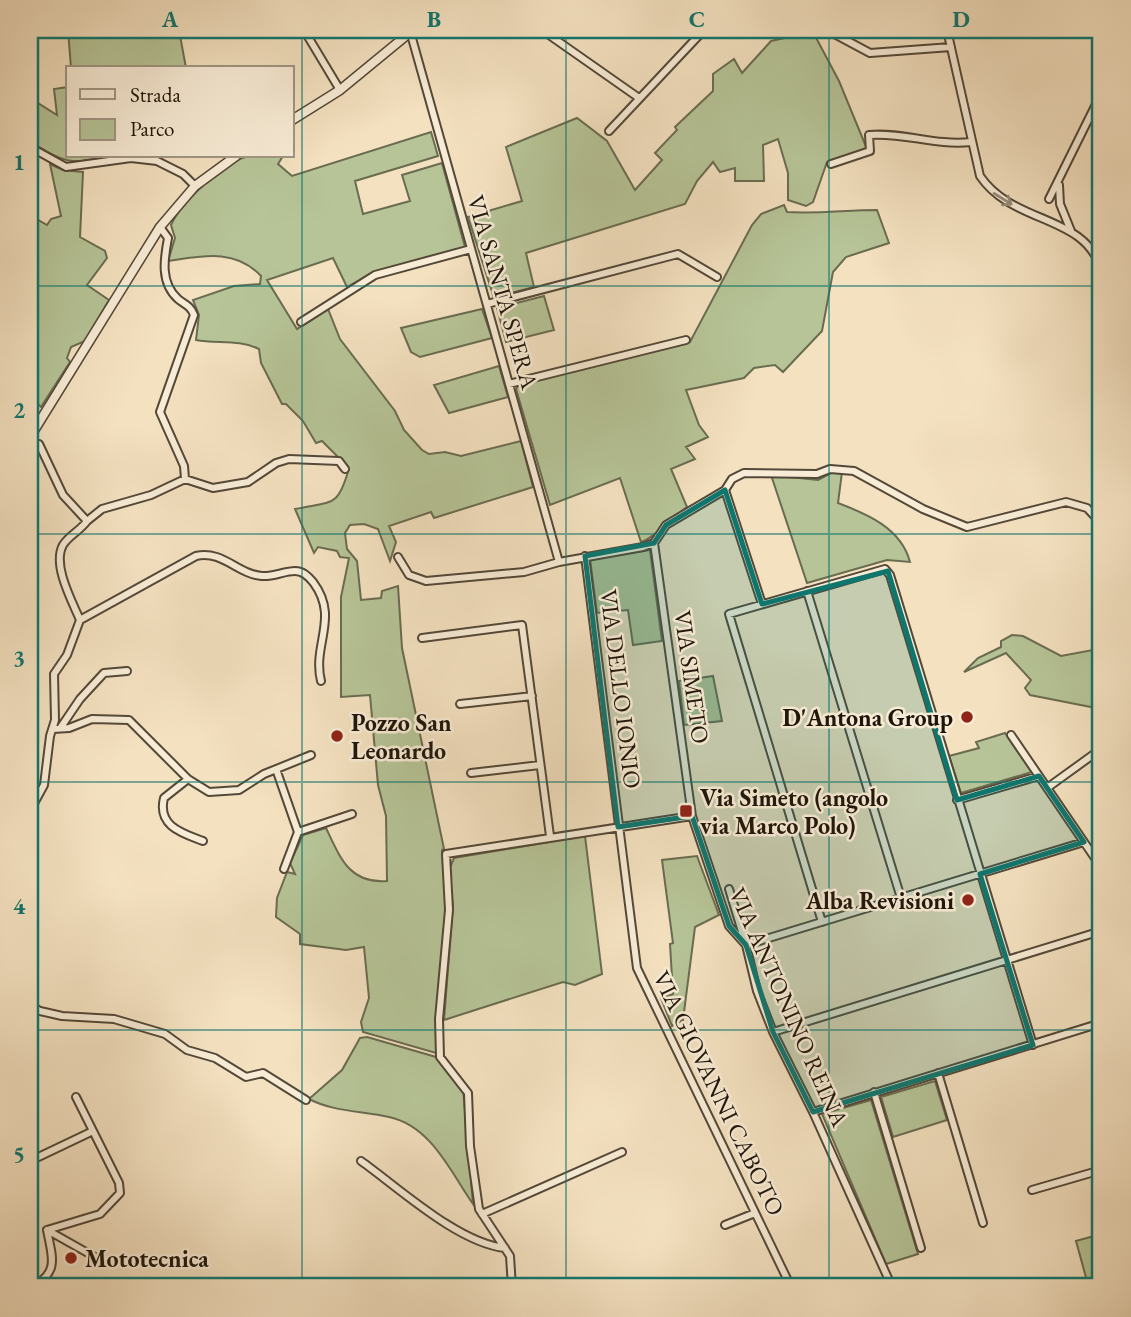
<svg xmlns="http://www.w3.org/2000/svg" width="1131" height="1317" font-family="'EB Garamond',serif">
	<rect width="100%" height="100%" fill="#f4e1c0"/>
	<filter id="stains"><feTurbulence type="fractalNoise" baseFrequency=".00286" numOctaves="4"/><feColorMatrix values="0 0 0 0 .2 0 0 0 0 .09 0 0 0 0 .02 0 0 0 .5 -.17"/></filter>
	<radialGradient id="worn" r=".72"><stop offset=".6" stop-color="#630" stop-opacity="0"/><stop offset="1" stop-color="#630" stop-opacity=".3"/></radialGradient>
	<path fill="#b6c497" stroke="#6a6c50" stroke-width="2" d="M 68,30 L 179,30 L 186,68 L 71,68 Z
		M 813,32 L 839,81 L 867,149 L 827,162 L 813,202 L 806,206 L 788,200 L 788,173 L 778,139 L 763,145 L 764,181 L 735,181 L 735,168 L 720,172 L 713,162 L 697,181 L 685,204 L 526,253 L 534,287 L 494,298 L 468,217 L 522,201 L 506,147 L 577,118 L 607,141 L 635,190 L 662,160 L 655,153 L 677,130 L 675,127 L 713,91 L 713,74 L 734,59 L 742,73 L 771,41 Z
		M 68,87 L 68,156 L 112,156 C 70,164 67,165 30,141 L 30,98 L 57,115 L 54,89 Z
		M 431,132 L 438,156 L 355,181 L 363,214 L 410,201 L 402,175 L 442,163 L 465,247 L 374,272 L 347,287 L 333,258 L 267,280 L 297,329 L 328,309 L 340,339 L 395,411 L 404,430 L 422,450 L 429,454 L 445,452 L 461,456 L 521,441 L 533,487 L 434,518 L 431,512 L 389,526 L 396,542 L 390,561 L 378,529 L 364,524 L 350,525 L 345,533 L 347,549 L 357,561 L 361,600 L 381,598 L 382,591 L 398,586 L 402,648 L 444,849 L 442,850 L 446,911 L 436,1053 L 363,1032 L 361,1022 L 369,998 L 364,947 L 346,950 L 300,944 L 300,934 L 276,917 L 277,898 L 287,872 L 295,874 L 290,863 L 303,835 L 326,828 C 340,857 349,884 387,881 L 386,816 L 378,785 L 370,695 L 341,697 L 341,597 L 349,558 L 340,557 L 337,551 L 318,547 L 314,553 L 295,509 C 333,501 338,508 349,468 L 322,441 L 316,443 L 303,421 L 286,404 L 282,404 L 261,363 L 259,349 C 239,339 217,344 196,340 L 199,315 L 193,300 L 234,286 L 260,284 L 261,276 C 235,248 202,256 168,261 L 175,238 L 171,225 C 181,203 225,161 249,156 C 259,153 273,156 283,156 L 278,164 L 292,176 Z
		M 50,164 L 63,170 L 83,172 L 80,237 L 105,251 L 107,258 L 87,285 L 109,300 L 85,341 L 71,347 L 67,358 L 70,362 L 41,407 L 37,403 L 33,406 L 37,415 L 30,426 L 30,196 L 35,218 L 47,225 L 51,219 L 61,216 Z
		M 784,205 L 787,212 C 817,214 847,210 877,210 L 889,243 L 846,257 L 833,272 L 822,331 L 783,372 L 775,365 L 754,368 L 744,378 L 686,390 L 699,425 L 708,437 L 686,447 L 695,459 L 671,469 L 687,507 C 675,516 652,540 641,542 L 620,478 L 550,505 L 516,389 L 519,385 L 690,342 L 752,225 L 761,214 Z
		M 544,296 L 554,330 L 506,342 L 497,308 Z
		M 482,309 L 492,338 L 420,357 L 411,352 L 401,328 Z
		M 499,366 L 508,397 L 449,413 L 434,385 Z
		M 842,472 L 838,503 C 867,514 901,528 910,562 L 887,560 L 807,583 L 771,475 L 818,480 L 831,473 Z
		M 650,550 L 662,641 L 633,645 L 628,610 L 597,613 L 590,559 Z
		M 1012,635 L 1023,636 L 1061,656 L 1098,649 L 1101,654 L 1101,709 L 1030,695 L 1025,688 L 1031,680 L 1006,653 L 964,672 L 978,658 L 1001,647 L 1001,641 Z
		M 713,676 L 722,721 L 684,725 L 679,681 Z
		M 1005,733 L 1032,772 L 961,793 L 949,756 L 979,748 L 976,742 Z
		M 585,836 L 602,974 L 575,985 L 563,982 L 444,1020 L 453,905 L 449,870 L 454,858 Z
		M 697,856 L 719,915 L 695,927 L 683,1020 L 672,1026 L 661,998 L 673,994 L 670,944 L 673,943 L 662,860 Z
		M 367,1037 L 436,1057 L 463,1088 L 473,1204 C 450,1171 431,1126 389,1117 C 362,1111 334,1112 309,1099 L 342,1070 L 360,1038 Z
		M 935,1081 L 947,1120 L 893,1137 L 881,1097 Z
		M 871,1100 L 918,1254 L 886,1264 L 822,1114 Z
		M 1094,1236 L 1101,1261 L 1101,1277 L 1087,1281 L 1076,1241 Z"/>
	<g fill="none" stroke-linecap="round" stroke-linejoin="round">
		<g stroke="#544838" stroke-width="10">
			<path id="minor" d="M 304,30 L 340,90
				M 542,30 L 639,98
				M 827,30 L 870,53 L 951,47
				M 947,30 L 980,176 C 1013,225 1086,214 1101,270
				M 410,31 L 559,562
				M 609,131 L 704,30
				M 30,147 L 66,167 L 131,158 L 157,161 L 183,174 L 195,186
				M 831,164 L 870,151 L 869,135 C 904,132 935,146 971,142
				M 1059,185 L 1060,204 L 1071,231
				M 1049,199 L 1101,94
				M 160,227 L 168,238 C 164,259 160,283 178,299 C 185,305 190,305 194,315 L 160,412 L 184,466 L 185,479
				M 487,304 L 678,254 L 717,277
				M 301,322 L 375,275 L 471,249
				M 509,384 L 686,340
				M 39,444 L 63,495 L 87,521 L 102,509 L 151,495 L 185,479 L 213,488 L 248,482 L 276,463 L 289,459 L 339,461 L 345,469
				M 725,490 L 762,604
				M 654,543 L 692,816 L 729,926 L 746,945 L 757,991 L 773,1032 L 813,1112 L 892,1287
				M 585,556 L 637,968 L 791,1287
				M 398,557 L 409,575 L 426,581 L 524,572 L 559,562 L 643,547 L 654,543 L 666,525 L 725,490 L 732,479 L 744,473 L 817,474 L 830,469 L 854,471 L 923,509 L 967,527 L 1066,502 L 1087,508 L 1101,523
				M 807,591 L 901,898
				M 80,620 L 196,556 C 223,550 237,574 262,576 C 273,577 284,571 295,571 C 303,571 308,576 313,582 C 340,618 312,644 321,681
				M 422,638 L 522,625 L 550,836
				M 460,704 L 532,696
				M 61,727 L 80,699 L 104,673 L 127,671
				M 53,729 L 69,728 L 92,719 L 129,720 L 188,779 L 209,792 L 239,790 L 264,774 L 311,755
				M 1011,735 L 1101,867
				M 276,769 L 298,832 L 284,869
				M 471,773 L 540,765
				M 188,779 L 164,798 C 157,826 182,833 203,841
				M 1047,788 L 1101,749
				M 957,800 L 1039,776
				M 298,832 L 352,814
				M 30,838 L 32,807 L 44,785 L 50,736 L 55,720 L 54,674 L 67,655 L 80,620 C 72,601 52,565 63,545 C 69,535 80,531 87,521
				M 729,889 L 746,945 L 1084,842
				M 822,922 L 729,614 L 885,569 L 890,575 L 1033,1045
				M 30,1005 L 40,1011 L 62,1016 L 114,1019 L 165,1034 L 187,1050 L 215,1058 L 246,1077 L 263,1073 L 306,1100
				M 773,1032 L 1101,931
				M 938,1073 L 983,1223
				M 874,1092 L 921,1248
				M 76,1097 L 93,1131
				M 813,1112 L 1101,1023
				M 30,1161 L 93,1131 L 119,1183 L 120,1193 L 100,1214 L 47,1230 C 52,1257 60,1272 32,1287
				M 361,1161 C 399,1188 458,1243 505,1248
				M 1032,1190 L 1101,1170
				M 482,1214 L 622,1152
				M 725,1225 L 755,1213
				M 47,1230 L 102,1261
				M 512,1287 L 510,1256 L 479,1209 L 470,1146 L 468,1093 L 440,1057 L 439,1019 L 449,910 L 446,854 L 692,816"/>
		</g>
		<g stroke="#544838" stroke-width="11">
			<path id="tertiary" d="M 292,120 L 340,90 L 413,30
				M 30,437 L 160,227 L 195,186 L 236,156"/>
		</g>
		<use href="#minor" stroke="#f8ecd6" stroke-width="6"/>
		<use href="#tertiary" stroke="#f8ecd6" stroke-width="8"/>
	</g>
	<defs><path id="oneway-shaft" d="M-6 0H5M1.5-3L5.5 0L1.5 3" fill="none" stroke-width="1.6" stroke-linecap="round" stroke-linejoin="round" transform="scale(1.75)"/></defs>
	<use stroke="#968b7a" href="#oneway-shaft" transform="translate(1003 199) rotate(32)"/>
	<path fill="#0f766e" fill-opacity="0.2" stroke="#0f766e" stroke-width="5" stroke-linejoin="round" d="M 725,490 L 762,604 L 888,571 L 957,800 L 1039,776 L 1084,842 L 980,874 L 1033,1045 L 813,1112 L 773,1032 L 746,945 L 729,926 L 692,816 L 618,827 L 585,556 L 654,543 L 666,525 Z"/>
	<path fill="none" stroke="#0f766e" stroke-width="2" stroke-opacity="0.55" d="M 302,30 L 302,1287M 566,30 L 566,1287M 829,30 L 829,1287M 30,286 L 1101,286M 30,534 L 1101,534M 30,782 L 1101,782M 30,1030 L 1101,1030"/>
	<g fill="#8f2418" stroke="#f8ecd6" stroke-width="2.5">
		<circle cx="967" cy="717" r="7"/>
		<circle cx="337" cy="736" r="7"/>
		<rect x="679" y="804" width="14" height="14" rx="3.5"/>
		<circle cx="968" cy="900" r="7"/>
		<circle cx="71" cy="1258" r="7"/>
	</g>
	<g text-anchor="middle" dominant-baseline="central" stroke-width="5" stroke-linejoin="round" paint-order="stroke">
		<g font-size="24" fill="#1e150a" stroke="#f8ecd6">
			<text transform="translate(503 292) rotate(74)">VIA SANTA SPERA</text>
			<text transform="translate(692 677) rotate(82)">VIA SIMETO</text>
			<text transform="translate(621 689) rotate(83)">VIA DELLO IONIO</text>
			<text transform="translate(789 1007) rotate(66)">VIA ANTONINO REINA</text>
			<text transform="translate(719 1093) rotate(64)">VIA GIOVANNI CABOTO</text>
		</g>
		<g font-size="24" font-weight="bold" fill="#1e150a" stroke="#f8ecd6" text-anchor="start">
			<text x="953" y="717" text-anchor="end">D'Antona Group</text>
			<text x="351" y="722">Pozzo San<tspan x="351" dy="28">Leonardo</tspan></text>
			<text x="700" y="797">Via Simeto (angolo<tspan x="700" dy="28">via Marco Polo)</tspan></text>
			<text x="954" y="900" text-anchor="end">Alba Revisioni</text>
			<text x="85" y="1258">Mototecnica</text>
		</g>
	</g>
	<rect width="1131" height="1317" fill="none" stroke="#f4e1c0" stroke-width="77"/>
	<rect x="66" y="66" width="228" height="91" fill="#f8ecd6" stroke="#a19684" stroke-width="2"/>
	<rect x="80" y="89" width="35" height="10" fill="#f8ecd6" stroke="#a19684" stroke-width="2"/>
	<text x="130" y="102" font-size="21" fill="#1e150a">Strada</text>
	<rect x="80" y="119" width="35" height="21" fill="#b6c497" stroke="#a19684" stroke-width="2"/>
	<text x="130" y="136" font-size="21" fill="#1e150a">Parco</text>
	<rect x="38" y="38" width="1054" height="1240" fill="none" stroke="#0f766e" stroke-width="2.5"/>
	<g font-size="23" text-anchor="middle" font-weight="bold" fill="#0f766e">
		<text x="170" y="27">A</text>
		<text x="434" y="27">B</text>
		<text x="697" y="27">C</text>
		<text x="961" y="27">D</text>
		<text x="19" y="170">1</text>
		<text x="19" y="418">2</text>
		<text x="19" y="666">3</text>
		<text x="19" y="914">4</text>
		<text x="19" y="1162">5</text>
	</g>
	<rect width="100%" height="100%" filter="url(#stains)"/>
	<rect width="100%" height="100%" fill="url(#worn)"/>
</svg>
